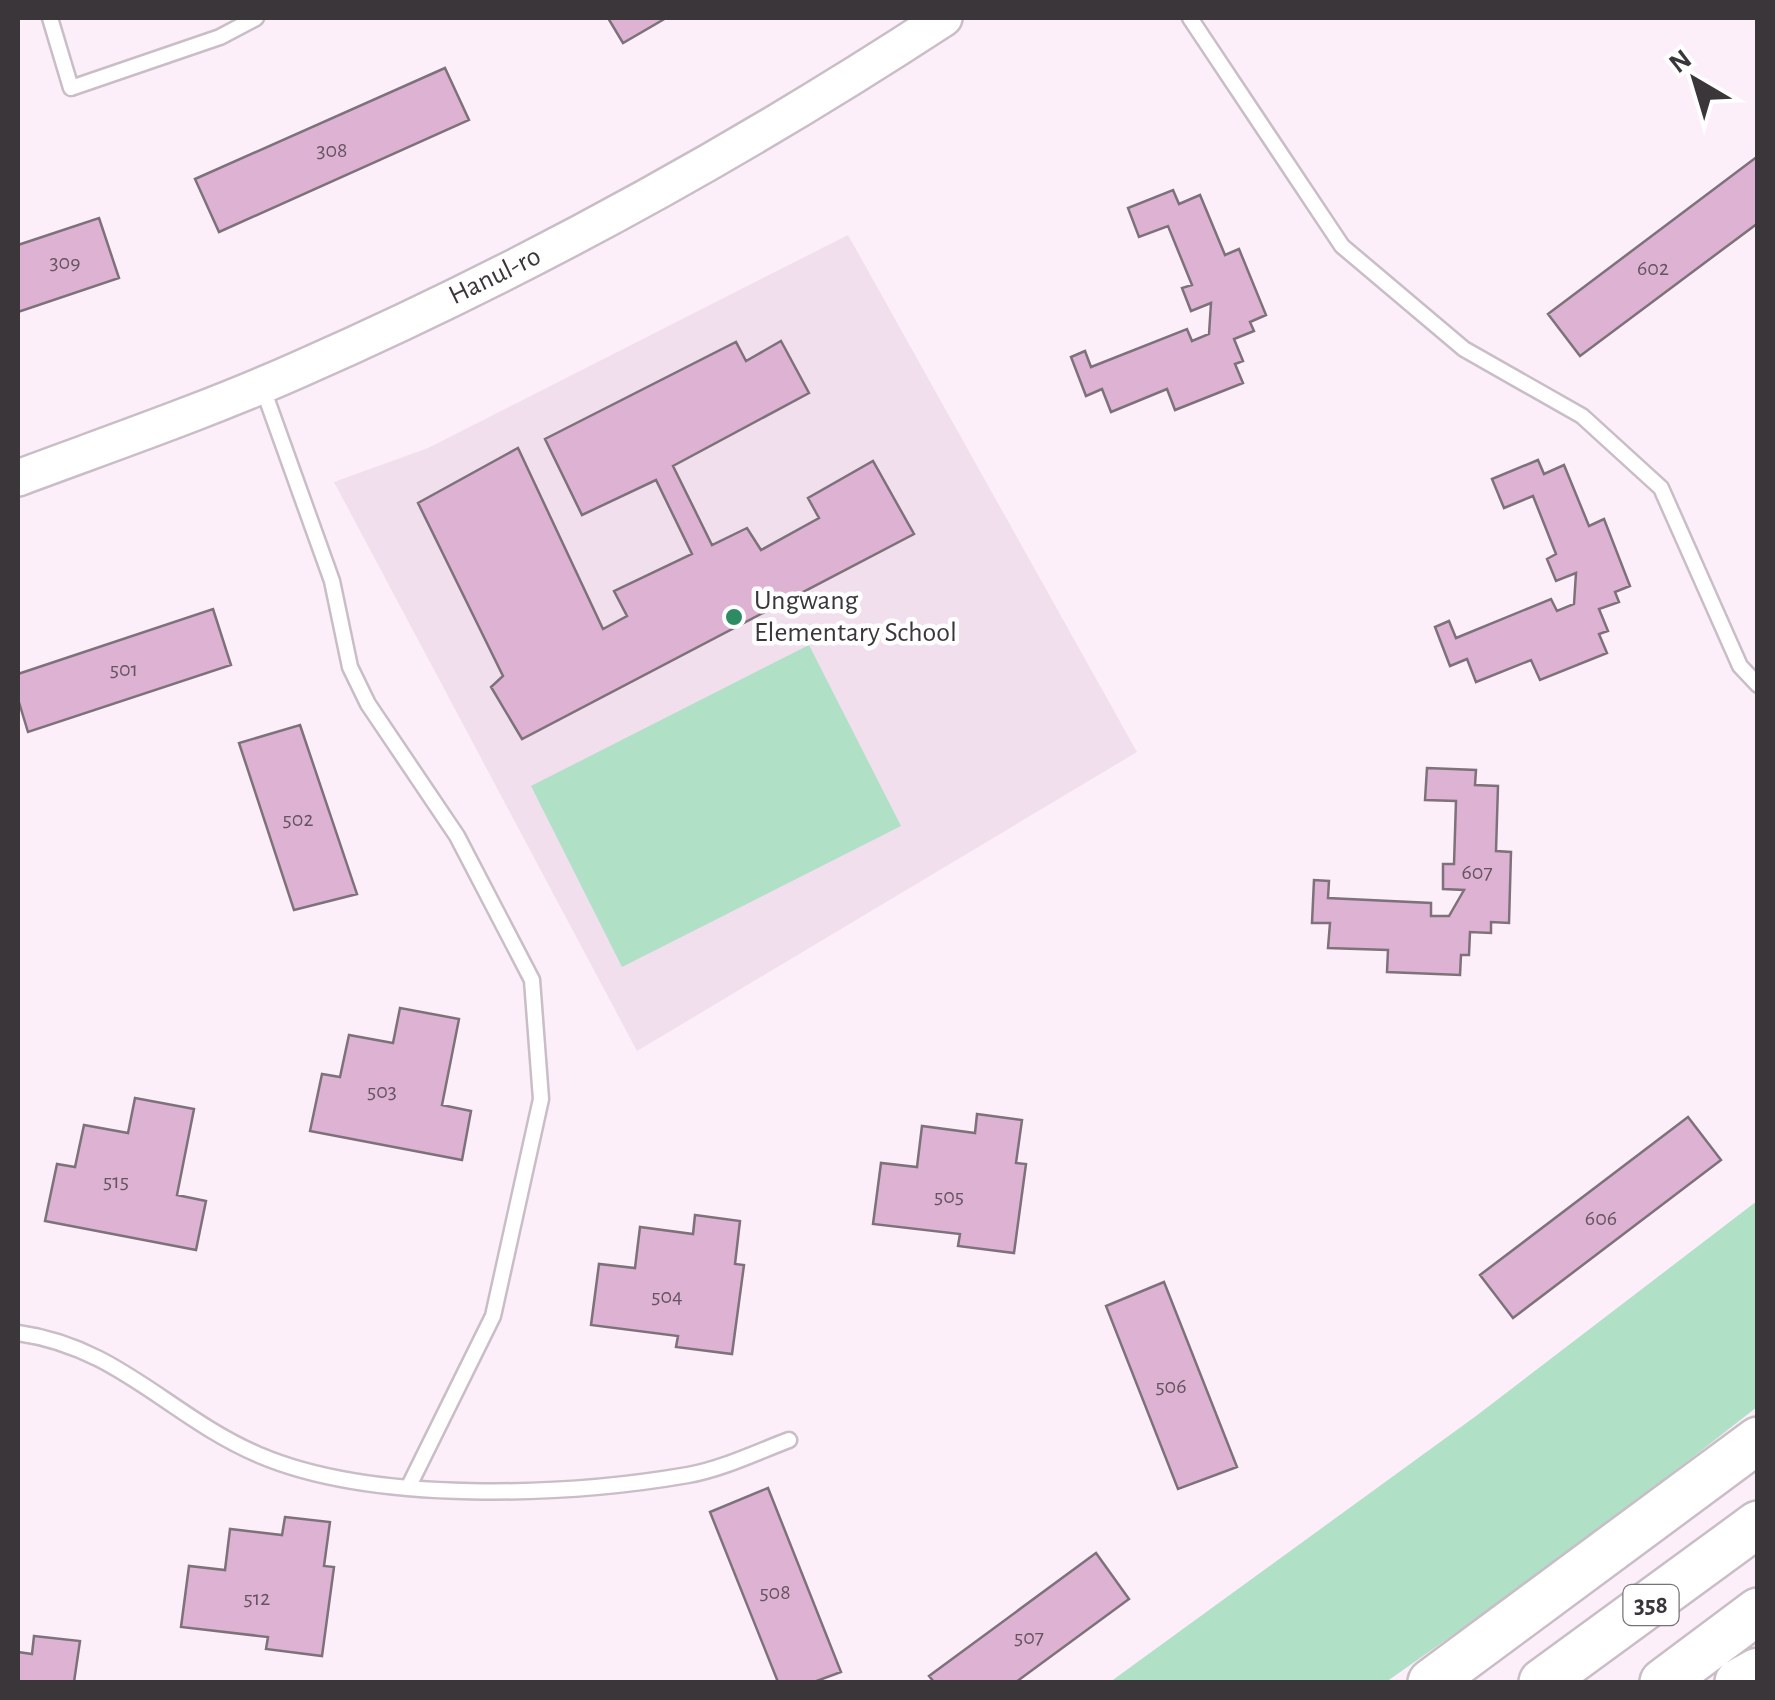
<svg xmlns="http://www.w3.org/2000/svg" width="1775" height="1700" font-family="'Alegreya Sans',sans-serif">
	<rect width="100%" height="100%" fill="#fceff9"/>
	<path fill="#f1dfed" d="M 848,235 L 1137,752 L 637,1051 L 334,482 L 428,448 Z"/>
	<path fill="#b0e0c6" d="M 809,645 L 901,826 L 622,967 L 531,786 Z
		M 1757,1201 L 1757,1407 L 1578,1547 L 1386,1682 L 1110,1682 L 1476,1416 Z"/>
	<path fill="#deb2d3" stroke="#7d727a" stroke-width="2.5" d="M 608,18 L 666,18 L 623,43 Z
		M 445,68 L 469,120 L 219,232 L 195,179 Z
		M 1758,156 L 1758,223 L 1580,356 L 1548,314 Z
		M 1173,190 L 1179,204 L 1200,195 L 1225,255 L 1239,249 L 1266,315 L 1250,322 L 1254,331 L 1234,339 L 1243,361 L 1235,364 L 1243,383 L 1175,410 L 1167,389 L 1111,412 L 1102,389 L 1086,396 L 1071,357 L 1085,351 L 1091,367 L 1187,329 L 1192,341 L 1209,334 L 1211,303 L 1191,311 L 1182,288 L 1192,285 L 1168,226 L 1139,237 L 1128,208 Z
		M 99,218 L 119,278 L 18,312 L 18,245 Z
		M 781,341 L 809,393 L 673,466 L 712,545 L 747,528 L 761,550 L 819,518 L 808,498 L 873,461 L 914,534 L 522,739 L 491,687 L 503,676 L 418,503 L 518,448 L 603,629 L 627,616 L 614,591 L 692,554 L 656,480 L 582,515 L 545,439 L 736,342 L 746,361 Z
		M 1538,460 L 1544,474 L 1564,465 L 1589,526 L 1604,519 L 1630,586 L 1615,592 L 1619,602 L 1599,609 L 1608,631 L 1599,634 L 1607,653 L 1540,680 L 1531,660 L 1476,682 L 1467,659 L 1450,666 L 1435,627 L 1449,621 L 1456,638 L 1551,599 L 1557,611 L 1574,604 L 1576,573 L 1556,581 L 1547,559 L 1556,554 L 1533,496 L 1504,508 L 1492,479 Z
		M 213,609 L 231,665 L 28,732 L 18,699 L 18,674 Z
		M 300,725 L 357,894 L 294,910 L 239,743 Z
		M 1427,768 L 1476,770 L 1475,785 L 1498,786 L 1496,851 L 1511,852 L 1509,923 L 1491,922 L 1491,933 L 1470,932 L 1469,955 L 1461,955 L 1460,975 L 1387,972 L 1388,950 L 1328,948 L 1330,923 L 1312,923 L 1314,880 L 1329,881 L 1328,898 L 1431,903 L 1431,916 L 1449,916 L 1464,890 L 1443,889 L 1443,864 L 1454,864 L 1456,801 L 1425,800 Z
		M 400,1008 L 459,1019 L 442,1105 L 471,1111 L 462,1160 L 310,1131 L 322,1074 L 340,1077 L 349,1035 L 393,1043 Z
		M 135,1098 L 194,1109 L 177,1195 L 206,1201 L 196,1250 L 45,1221 L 57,1164 L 75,1167 L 84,1125 L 128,1133 Z
		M 977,1114 L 1022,1120 L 1016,1163 L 1026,1164 L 1014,1253 L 958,1246 L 960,1234 L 873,1224 L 881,1163 L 917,1167 L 922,1126 L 975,1133 Z
		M 1688,1117 L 1721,1160 L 1513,1318 L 1480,1275 Z
		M 695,1215 L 740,1221 L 735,1264 L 744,1265 L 732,1354 L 676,1347 L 678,1336 L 591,1325 L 599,1264 L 635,1268 L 640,1227 L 693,1234 Z
		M 1164,1282 L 1237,1467 L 1178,1489 L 1106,1306 Z
		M 768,1488 L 841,1672 L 814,1682 L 778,1682 L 710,1512 Z
		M 285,1517 L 330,1522 L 324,1566 L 334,1567 L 322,1656 L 266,1649 L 268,1637 L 181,1627 L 189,1566 L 225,1570 L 230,1529 L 282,1535 Z
		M 1096,1553 L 1129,1599 L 1016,1682 L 934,1682 L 929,1676 Z
		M 34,1636 L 80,1641 L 74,1682 L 18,1682 L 18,1652 L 32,1654 Z"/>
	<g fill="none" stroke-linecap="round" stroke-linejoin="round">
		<g stroke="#c9bdc6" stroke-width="19">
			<path id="service" d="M 50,18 L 71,88 L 220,37 L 256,18
				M 1190,18 L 1342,246 L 1464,349 L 1582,416 L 1661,488 L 1740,666 L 1758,685
				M 262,386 L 332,581 L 350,667 L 368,704 L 457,836 L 532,980 L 541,1099 L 493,1316 L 408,1488
				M 18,1333 C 119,1347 170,1417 259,1455 C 374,1504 567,1496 688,1475 C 722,1469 757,1452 789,1440"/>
		</g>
		<g stroke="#c9bdc6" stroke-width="40">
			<path id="tertiary" d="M 18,478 C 112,443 208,410 300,369 C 525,270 739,152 944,18"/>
		</g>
		<g stroke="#c9bdc6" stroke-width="50">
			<path id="trunk" d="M 1431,1682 L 1758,1440
				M 1542,1682 L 1758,1524
				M 1663,1682 L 1758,1611
				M 1738,1682 L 1758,1671"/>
		</g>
		<use href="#service" stroke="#fff" stroke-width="14"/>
		<use href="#tertiary" stroke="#fff" stroke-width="35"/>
		<use href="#trunk" stroke="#fff" stroke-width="45"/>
	</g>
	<circle fill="#2e8c64" stroke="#fff" stroke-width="4" cx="734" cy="617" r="10"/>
	<g text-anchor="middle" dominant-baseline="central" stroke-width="9" stroke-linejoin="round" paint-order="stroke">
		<g font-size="22" fill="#645560">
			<text x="332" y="150">308</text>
			<text x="65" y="262">309</text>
			<text x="1653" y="268">602</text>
			<text x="124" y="669">501</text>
			<text x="298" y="819">502</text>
			<text x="1477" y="872">607</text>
			<text x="382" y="1091">503</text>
			<text x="116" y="1181">515</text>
			<text x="949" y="1196">505</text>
			<text x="1601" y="1218">606</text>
			<text x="667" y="1296">504</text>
			<text x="1171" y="1386">506</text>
			<text x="775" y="1592">508</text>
			<text x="257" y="1598">512</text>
			<text x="1029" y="1637">507</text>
		</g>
		<rect fill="#fff" stroke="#767275" stroke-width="2.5" x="1623.5" y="1585" width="55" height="40" rx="8"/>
		<g font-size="25" font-weight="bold" fill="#3b363a">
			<text x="1651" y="1605">358</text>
		</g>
		<g font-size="28" fill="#3b363a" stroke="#fff">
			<text transform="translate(495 276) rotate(-26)">Hanul-ro</text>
		</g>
		<g font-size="28" fill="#3b363a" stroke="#fff" text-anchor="start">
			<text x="754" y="601">Ungwang<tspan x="754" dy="32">Elementary School</tspan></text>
		</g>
	</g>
	<rect width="1775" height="1700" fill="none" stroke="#3b363a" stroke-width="40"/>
	<g transform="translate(1695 80) rotate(322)" stroke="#ffffff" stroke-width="8" paint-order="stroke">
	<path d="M0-8L18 38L0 25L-18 38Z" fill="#3b363a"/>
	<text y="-15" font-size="28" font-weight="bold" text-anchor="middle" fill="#3b363a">N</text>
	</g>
</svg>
